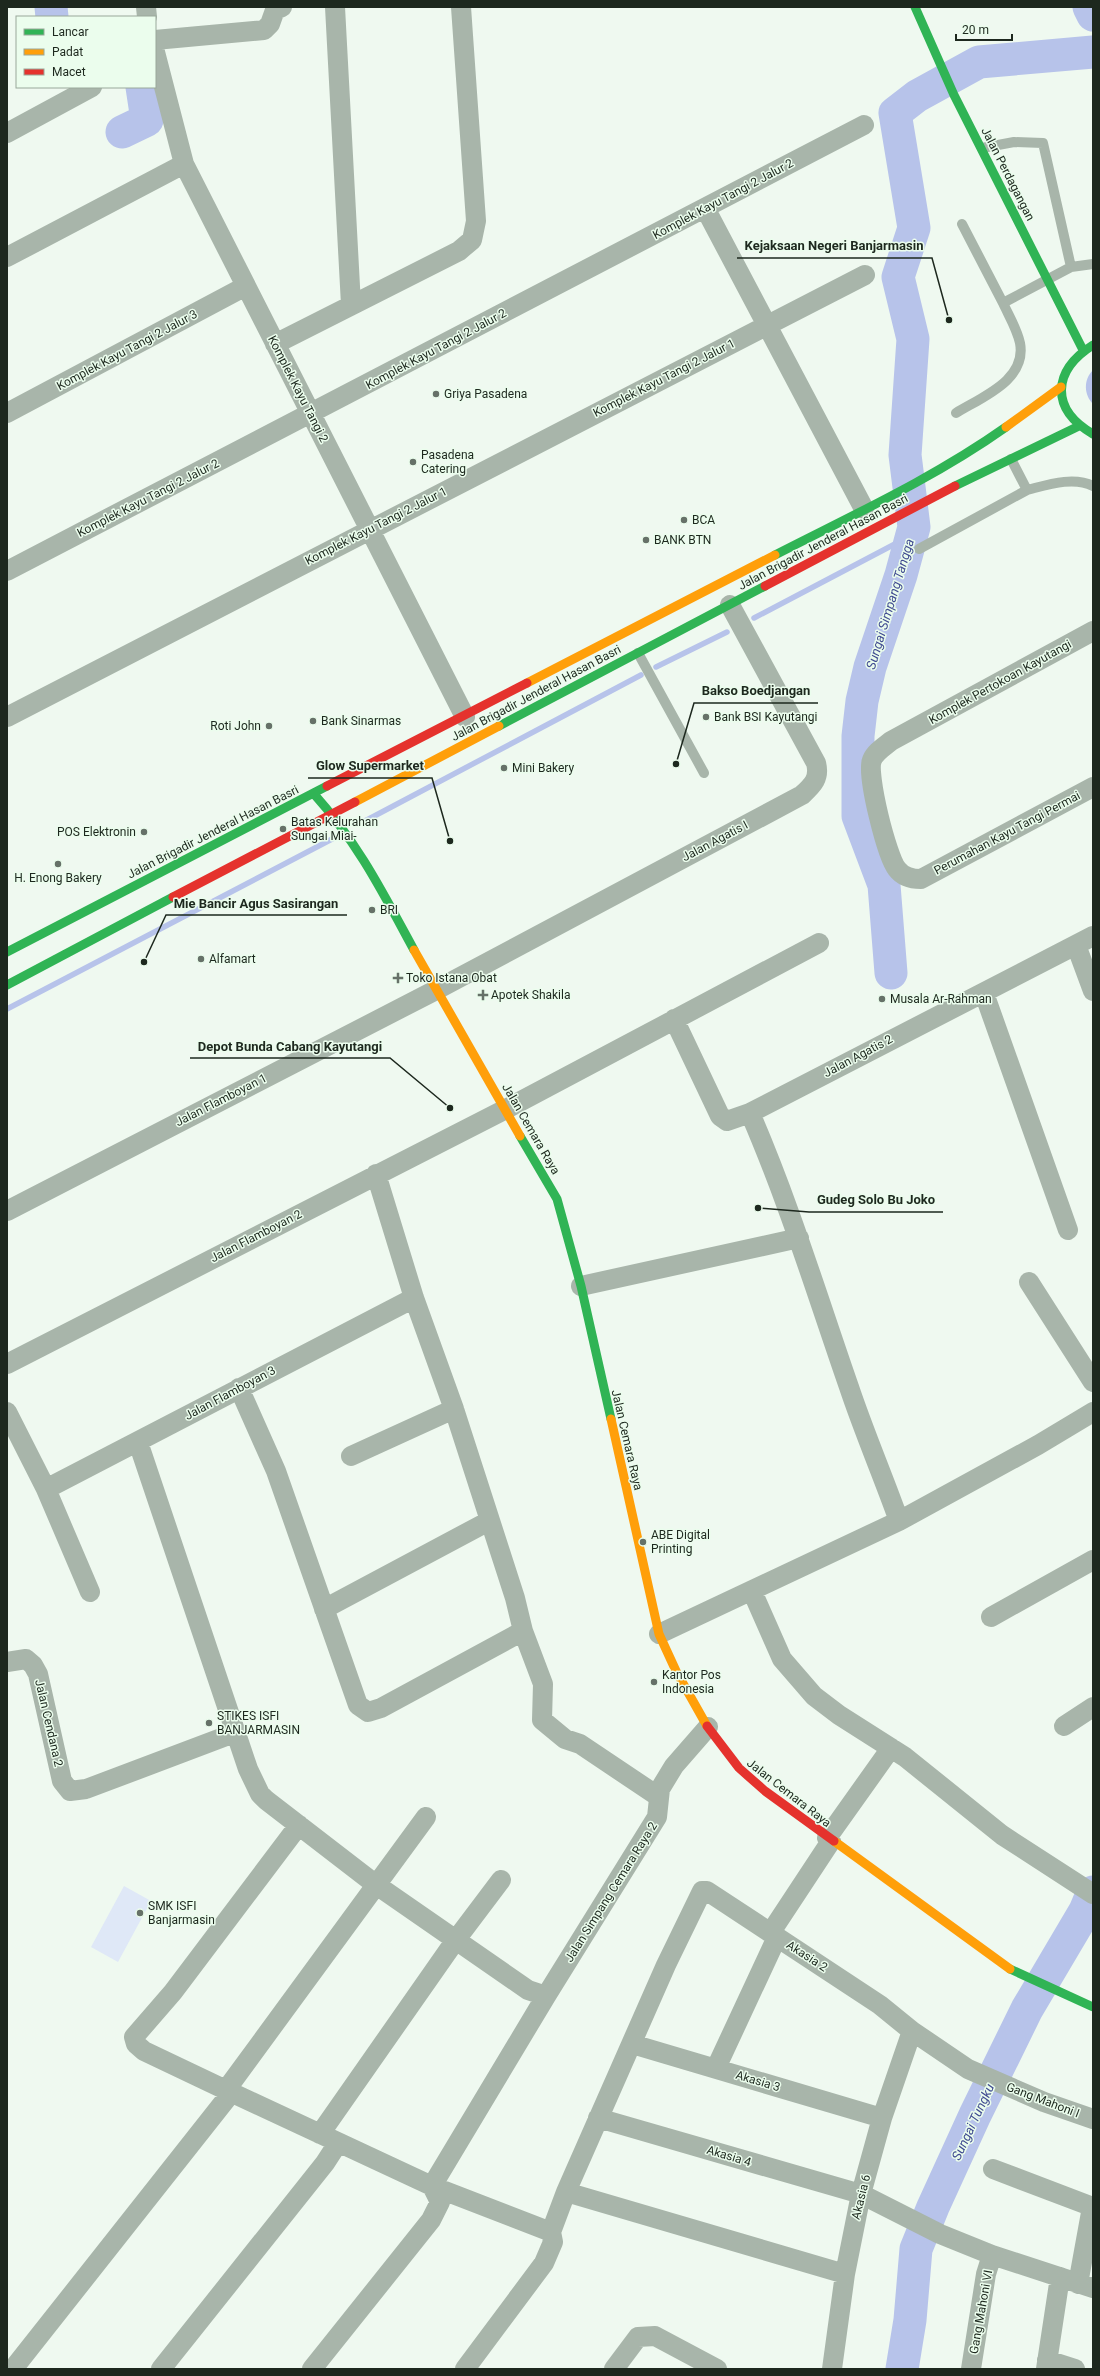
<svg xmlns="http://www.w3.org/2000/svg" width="1100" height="2376" font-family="Roboto,sans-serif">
	<rect width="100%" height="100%" fill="#eff9f0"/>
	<path fill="#dfe8f7" d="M 124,1886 L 151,1901 L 118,1962 L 91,1947 Z"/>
	<path fill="#b7c3ea" d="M 1093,370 L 1093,404 C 1084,395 1083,380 1093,370 Z"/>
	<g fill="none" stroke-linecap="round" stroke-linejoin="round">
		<path stroke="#b7c3ea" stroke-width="5.5" d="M 754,618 L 912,535
			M 656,667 L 727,632
			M 363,822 L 641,675
			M 7,1009 L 334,838"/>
		<path stroke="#b7c3ea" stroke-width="33" d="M 51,7 L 52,17
			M 1089,7 L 1093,15
			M 122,132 L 147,120 L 142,87
			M 891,973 L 884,885 L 858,816 L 858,736 L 862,701 L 870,667 L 901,575 L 914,527 L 905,455 L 913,339 L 898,277 L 914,228 L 895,113 L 917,96 L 979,62 L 1093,52
			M 902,2369 L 910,2320 L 916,2249 L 933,2207 L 975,2115 L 1027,2009 L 1085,1911 L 1093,1892"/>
		<path stroke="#a8b5aa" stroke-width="10" d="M 982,148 L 1014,142 L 1043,143 L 1071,267
			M 962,224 L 1003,303 L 1071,267 L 1093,264
			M 956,413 C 982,397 1027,380 1020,343 C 1017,329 1009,316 1003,303
			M 1027,490 C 1047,485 1073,476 1093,486
			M 919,549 L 1027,490 L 1011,459
			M 638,653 L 704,773"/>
		<path stroke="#a8b5aa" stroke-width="20" d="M 146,7 L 147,17
			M 335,7 L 351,305
			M 155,40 L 264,30 L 270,24 L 275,10 L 282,7
			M 155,52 L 184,164 L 465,717
			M 7,133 L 92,87
			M 705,208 L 864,509
			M 7,257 L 184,164
			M 275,344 L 459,251 L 472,240 L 476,221 L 461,7
			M 7,413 L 246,286
			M 7,571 L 864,125
			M 1093,631 L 891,741 C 885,746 875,752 872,760 C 866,774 887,857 897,869 C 903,877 911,879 921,879 L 1093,787
			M 7,717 L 865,275
			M 1076,945 L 1093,991
			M 984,993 L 1068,1230
			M 674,1019 L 720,1116 L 727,1121 L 750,1113 L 1093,936
			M 750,1113 C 789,1203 817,1295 849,1387 C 864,1432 883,1476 899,1521
			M 376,1174 L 414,1298 L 454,1409 L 515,1598 L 523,1631 L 543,1684 L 542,1720 L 565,1739 L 580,1744 L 659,1797
			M 7,1211 L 436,990 L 802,795 C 813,785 820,778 816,763 L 730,605
			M 1029,1282 L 1093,1382
			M 581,1286 L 799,1238
			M 7,1364 L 506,1109 L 819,943
			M 239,1388 L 276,1471 L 358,1705 L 368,1712 L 381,1708 L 523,1631
			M 7,1412 L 46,1489 L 90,1592
			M 138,1442 L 248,1769 L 260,1794 L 266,1800 L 375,1884 L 528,1990 L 546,1996
			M 351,1456 L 454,1409
			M 46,1489 L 414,1298
			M 752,1591 L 782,1659 L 814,1696 L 839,1715 L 905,1757 L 1002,1835 L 1093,1894
			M 324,1609 L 489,1521
			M 991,1617 L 1093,1560
			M 659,1634 L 899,1521 L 1038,1445 L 1093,1412
			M 7,1662 L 26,1659 L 33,1665 L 38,1674 L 62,1781 L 70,1791 L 86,1789 L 237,1732
			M 1064,1726 L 1093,1707
			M 426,1817 L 226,2090 L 432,2186 L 551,2232
			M 827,1838 L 891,1748
			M 771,1932 L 831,1841
			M 632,2044 L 882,2118
			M 716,2068 L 777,1937
			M 226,2090 L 144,2051 L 136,2044 L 134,2037 L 173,1992 L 299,1825
			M 598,2118 L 861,2194 L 940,2234 L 992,2255 L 1093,2288
			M 320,2134 L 455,1941 L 501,1880
			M 993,2169 L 1093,2207
			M 432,2186 L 546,1996 L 657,1817 L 660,1789 L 674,1766 L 708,1727
			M 566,2192 L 845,2274
			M 1078,2284 L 1092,2207
			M 1047,2360 L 1075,2369
			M 13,2369 L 231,2093
			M 161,2369 L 325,2163 L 338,2143
			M 312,2369 L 431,2220 L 440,2202 L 432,2186
			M 465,2369 L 544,2263 L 553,2242 L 551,2232 L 566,2192 L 666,1965 L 702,1891 L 707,1891 L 880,2005 L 912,2031 L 968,2069 L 1044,2102 L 1093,2119
			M 614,2369 L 638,2337 L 655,2336 L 717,2369
			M 832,2369 L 845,2274 L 861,2194 L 882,2118 L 912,2031
			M 971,2369 L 986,2274 L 992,2255
			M 1046,2369 L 1060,2277"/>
		<path stroke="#30b455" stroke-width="9" d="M 915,7 L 954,95 L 1083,350
			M 1093,345 C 1052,371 1050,409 1093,434
			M 955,486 L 1079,426
			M 775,555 C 853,515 934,478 1006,427
			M 499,726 L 765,586
			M 314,794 C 358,843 383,893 414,950
			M 7,952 L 327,786
			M 7,985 L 173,897
			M 520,1136 L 557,1199 L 581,1286 L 611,1419
			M 1010,1969 L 1093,2007"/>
		<path stroke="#ff9f0a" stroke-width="9" d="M 1006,427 L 1061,387
			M 527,683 L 775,555
			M 355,802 L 499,726
			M 414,950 L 520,1136
			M 611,1419 L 659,1634 L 676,1671 L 707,1726
			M 834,1841 L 1010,1969"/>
		<path stroke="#e5322d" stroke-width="9" d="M 765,586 L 955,486
			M 327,786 L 527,683
			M 173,897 L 355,802
			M 707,1726 L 739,1768 L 765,1791 L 834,1841"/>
	</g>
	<g fill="#667168" stroke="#ebfded" stroke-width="1.5">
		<circle cx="436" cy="394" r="4"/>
		<circle cx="413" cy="462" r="4"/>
		<circle cx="684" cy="520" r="4"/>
		<circle cx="646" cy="540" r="4"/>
		<circle cx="706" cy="717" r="4"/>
		<circle cx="313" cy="721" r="4"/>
		<circle cx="269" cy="726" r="4"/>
		<circle cx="504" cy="768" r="4"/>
		<circle cx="283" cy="829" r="4"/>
		<circle cx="144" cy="832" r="4"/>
		<circle cx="58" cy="864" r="4"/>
		<circle cx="372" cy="910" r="4"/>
		<circle cx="201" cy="959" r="4"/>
		<path d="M396 972h4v4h4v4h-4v4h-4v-4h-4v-4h4z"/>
		<path d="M481 989h4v4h4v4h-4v4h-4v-4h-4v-4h4z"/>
		<circle cx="882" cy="999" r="4"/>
		<circle cx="643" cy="1542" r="4"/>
		<circle cx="654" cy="1682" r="4"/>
		<circle cx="209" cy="1723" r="4"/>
		<circle cx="140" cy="1913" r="4"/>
	</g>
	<g text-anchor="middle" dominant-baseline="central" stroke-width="3" stroke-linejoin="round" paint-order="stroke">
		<g font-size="12" fill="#1d281e" stroke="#ebfded">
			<text transform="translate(1008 174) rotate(63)">Jalan Perdagangan</text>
			<text transform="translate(723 199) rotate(-28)">Komplek Kayu Tangi 2 Jalur 2</text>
			<text transform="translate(436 349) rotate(-28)">Komplek Kayu Tangi 2 Jalur 2</text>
			<text transform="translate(127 350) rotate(-28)">Komplek Kayu Tangi 2 Jalur 3</text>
			<text transform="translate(664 378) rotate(-27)">Komplek Kayu Tangi 2 Jalur 1</text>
			<text transform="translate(298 389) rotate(63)">Komplek Kayu Tangi 2</text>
			<text transform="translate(148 498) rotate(-27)">Komplek Kayu Tangi 2 Jalur 2</text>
			<text transform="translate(376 526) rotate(-27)">Komplek Kayu Tangi 2 Jalur 1</text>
			<text transform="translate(823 542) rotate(-28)">Jalan Brigadir Jenderal Hasan Basri</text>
			<text transform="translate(1000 682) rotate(-29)">Komplek Pertokoan Kayutangi</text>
			<text transform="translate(536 693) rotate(-28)">Jalan Brigadir Jenderal Hasan Basri</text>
			<text transform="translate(213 832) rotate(-27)">Jalan Brigadir Jenderal Hasan Basri</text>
			<text transform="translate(1007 833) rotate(-28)">Perumahan Kayu Tangi Permai</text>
			<text transform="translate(715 841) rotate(-28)">Jalan Agatis I</text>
			<text transform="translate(858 1056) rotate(-28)">Jalan Agatis 2</text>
			<text transform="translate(221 1100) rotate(-27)">Jalan Flamboyan 1</text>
			<text transform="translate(531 1129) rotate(60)">Jalan Cemara Raya</text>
			<text transform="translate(256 1236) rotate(-27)">Jalan Flamboyan 2</text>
			<text transform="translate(230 1393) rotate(-28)">Jalan Flamboyan 3</text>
			<text transform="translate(627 1440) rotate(77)">Jalan Cemara Raya</text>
			<text transform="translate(49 1723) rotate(77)">Jalan Cendana 2</text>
			<text transform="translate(789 1793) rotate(38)">Jalan Cemara Raya</text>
			<text transform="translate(611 1892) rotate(-58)">Jalan Simpang Cemara Raya 2</text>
			<text transform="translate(807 1956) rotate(33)">Akasia 2</text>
			<text transform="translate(758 2081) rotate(17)">Akasia 3</text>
			<text transform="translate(1043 2100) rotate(21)">Gang Mahoni I</text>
			<text transform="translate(729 2156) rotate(17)">Akasia 4</text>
			<text transform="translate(861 2197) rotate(-76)">Akasia 6</text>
			<text transform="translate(981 2312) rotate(-80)">Gang Mahoni VI</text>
		</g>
		<g font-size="12" fill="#1d281e" stroke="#ebfded" text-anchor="start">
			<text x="444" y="394">Griya Pasadena</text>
			<text x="421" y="455">Pasadena<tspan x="421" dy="14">Catering</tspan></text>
			<text x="692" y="520">BCA</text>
			<text x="654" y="540">BANK BTN</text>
			<text x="714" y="717">Bank BSI Kayutangi</text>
			<text x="321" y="721">Bank Sinarmas</text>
			<text x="261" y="726" text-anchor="end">Roti John</text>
			<text x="512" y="768">Mini Bakery</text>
			<text x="291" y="822">Batas Kelurahan<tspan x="291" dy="14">Sungai Miai-</tspan></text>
			<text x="136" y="832" text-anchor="end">POS Elektronin</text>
			<text x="58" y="878" text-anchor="middle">H. Enong Bakery</text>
			<text x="380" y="910">BRI</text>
			<text x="209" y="959">Alfamart</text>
			<text x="406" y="978">Toko Istana Obat</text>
			<text x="491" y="995">Apotek Shakila</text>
			<text x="890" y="999">Musala Ar-Rahman</text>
			<text x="651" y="1535">ABE Digital<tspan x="651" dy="14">Printing</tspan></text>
			<text x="662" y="1675">Kantor Pos<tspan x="662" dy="14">Indonesia</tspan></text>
			<text x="217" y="1716">STIKES ISFI<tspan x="217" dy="14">BANJARMASIN</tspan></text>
			<text x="148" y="1906">SMK ISFI<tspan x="148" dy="14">Banjarmasin</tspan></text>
		</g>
		<g font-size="13" font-style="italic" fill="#404b91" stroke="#ebfded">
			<text transform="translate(890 604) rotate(-73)">Sungai Simpang Tangga</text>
			<text transform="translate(973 2122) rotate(-65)">Sungai Tungku</text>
		</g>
	</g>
	<path fill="none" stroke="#1d281e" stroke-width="1.5" d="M949 320L932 258H737M676 764L694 703H818M450 841L432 778H308M144 962L166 915H347M450 1108L390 1058H190M758 1208L809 1212H943"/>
	<g fill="#1d281e" stroke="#ebfded" stroke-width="1.5">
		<circle cx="949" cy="320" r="4"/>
		<circle cx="676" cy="764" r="4"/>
		<circle cx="450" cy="841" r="4"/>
		<circle cx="144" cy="962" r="4"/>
		<circle cx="450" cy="1108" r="4"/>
		<circle cx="758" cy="1208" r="4"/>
	</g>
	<g font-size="13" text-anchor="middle" font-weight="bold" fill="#1d281e" stroke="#ebfded" stroke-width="3" stroke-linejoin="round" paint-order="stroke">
		<text x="834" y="250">Kejaksaan Negeri Banjarmasin</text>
		<text x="756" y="695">Bakso Boedjangan</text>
		<text x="370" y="770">Glow Supermarket</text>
		<text x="256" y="908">Mie Bancir Agus Sasirangan</text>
		<text x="290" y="1051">Depot Bunda Cabang Kayutangi</text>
		<text x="876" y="1204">Gudeg Solo Bu Joko</text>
	</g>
	<rect width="1100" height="2376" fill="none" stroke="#1d281e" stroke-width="16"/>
	<rect x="16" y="16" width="140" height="72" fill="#ebfded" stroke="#99a89a"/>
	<rect x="24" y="29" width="20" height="6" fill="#30b455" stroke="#99a89a"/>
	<text x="52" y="36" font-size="12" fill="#1d281e">Lancar</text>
	<rect x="24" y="49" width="20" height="6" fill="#ff9f0a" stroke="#99a89a"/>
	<text x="52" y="56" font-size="12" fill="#1d281e">Padat</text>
	<rect x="24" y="69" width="20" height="6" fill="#e5322d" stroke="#99a89a"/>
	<text x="52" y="76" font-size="12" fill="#1d281e">Macet</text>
	<path d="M956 34v6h56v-6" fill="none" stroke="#1d281e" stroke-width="2"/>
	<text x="962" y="34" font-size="12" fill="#1d281e" stroke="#ebfded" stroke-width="3" paint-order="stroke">20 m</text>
</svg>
